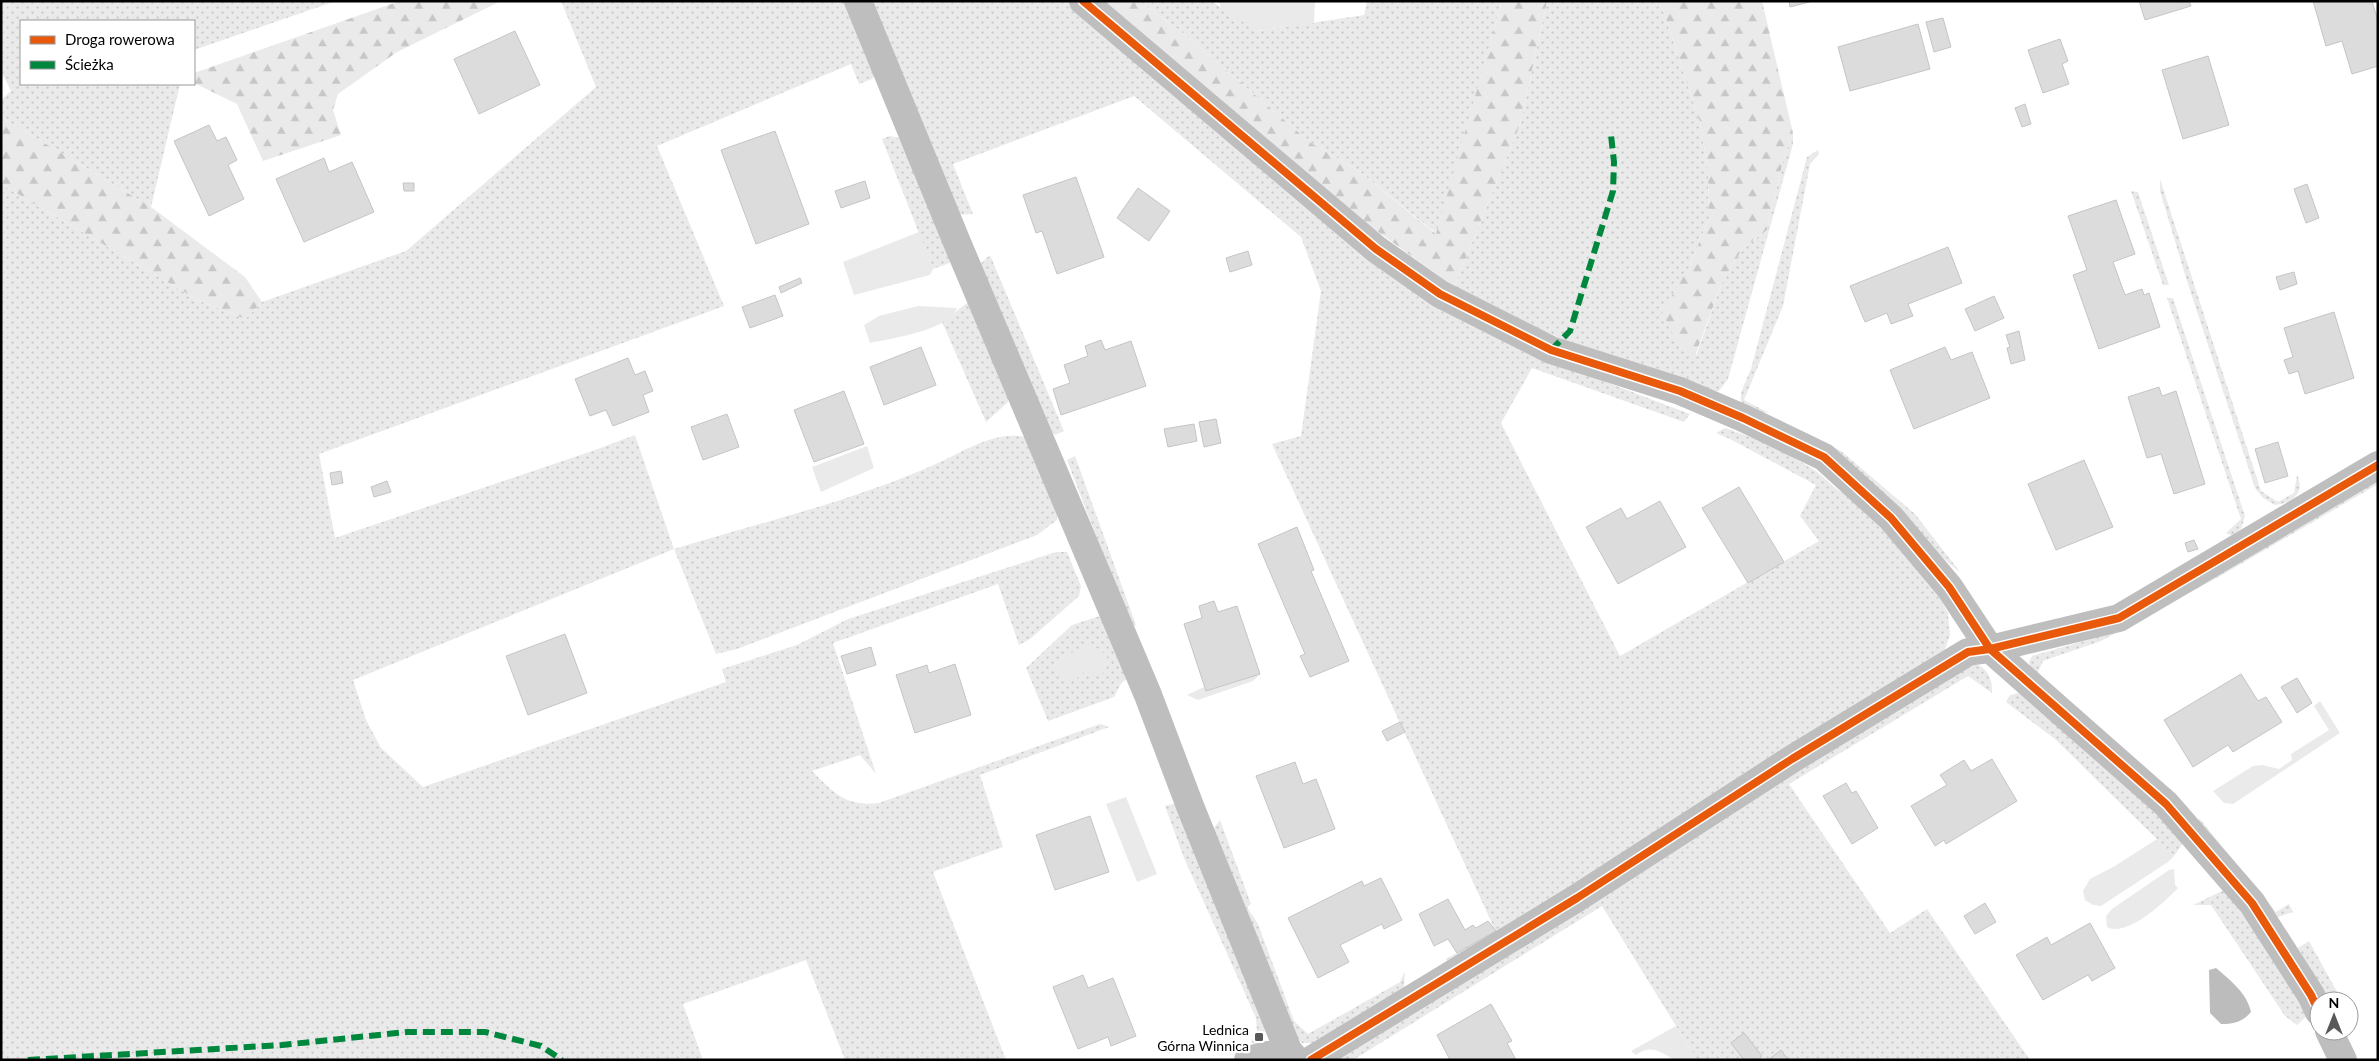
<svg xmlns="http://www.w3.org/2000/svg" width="2379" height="1061" font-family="Lato,sans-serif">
	<defs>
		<pattern id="grass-dots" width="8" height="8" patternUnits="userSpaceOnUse" patternTransform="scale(1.25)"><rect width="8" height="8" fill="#eaeaea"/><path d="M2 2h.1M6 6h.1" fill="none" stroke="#c7c7c7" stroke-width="1.8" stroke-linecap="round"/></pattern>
		<pattern id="forest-firs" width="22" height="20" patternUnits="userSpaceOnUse" patternTransform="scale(1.25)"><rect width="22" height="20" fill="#eaeaea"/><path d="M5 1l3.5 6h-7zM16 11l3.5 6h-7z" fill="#c7c7c7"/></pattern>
	</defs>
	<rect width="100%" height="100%" fill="#fff"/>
	<path fill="url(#grass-dots)" d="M 1,1 L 336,1 L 194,50 L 194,21 L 21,21 L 21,84 L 180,84 L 151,207 L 1,117 L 1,100 L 11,91 L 1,71 Z
		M 561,1 L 846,1 L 876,74 L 872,79 L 859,84 L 851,64 L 657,146 L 724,306 L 319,454 L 335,538 L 595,450 L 635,435 L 674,549 C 762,522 854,501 938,463 C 966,450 1001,427 1031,439 L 1057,503 L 1057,520 L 1037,535 L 737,649 L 716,654 L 674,549 L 353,680 L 366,720 L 381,748 L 423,787 L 726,682 L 722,669 L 797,645 L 848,619 L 1056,552 L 1067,552 L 1081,586 L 1079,596 L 1030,639 L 1019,645 L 998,584 L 833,643 L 876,774 L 860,755 L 812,771 C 834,793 846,807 879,803 L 1100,724 L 1109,727 L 980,775 L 1003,847 L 933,872 L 1006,1060 L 845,1060 L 806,960 L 683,1004 L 703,1060 L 1,1060 L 1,184 L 198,300 L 245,319 L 262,302 L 406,251 L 596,87 Z
		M 870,1 L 1069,1 L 1540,357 L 1690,414 L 1684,422 L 1532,368 L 1501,423 L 1620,656 L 1819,541 L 1800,516 L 1816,485 L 1730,439 L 1716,433 L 1725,428 C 1756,438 1785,452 1813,469 C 1827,478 1838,495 1854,497 L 1927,577 L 1948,613 L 1950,635 L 1944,652 L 1448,963 L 1446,959 L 1495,930 L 1272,444 L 1301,436 L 1321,291 L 1301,237 L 1134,96 L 953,164 L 973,214 L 956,215 Z
		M 1139,1 L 1211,1 L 1258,31 L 1364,15 L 1367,1 L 1502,1 L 1437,234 L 1356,169 L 1311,143 L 1183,33 Z
		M 1547,1 L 1660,1 L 1700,122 L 1708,170 L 1709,218 L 1690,265 L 1696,356 L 1721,285 L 1743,248 L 1767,230 L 1784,157 L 1793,133 L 1793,144 L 1728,379 L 1719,391 L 1709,393 C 1622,362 1535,333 1454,287 L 1520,125 Z
		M 890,136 L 903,139 L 951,254 L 950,263 L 933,269 L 882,139 Z
		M 1818,150 L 1819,154 L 1810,164 L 1783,306 L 1744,400 L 1769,413 C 1730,408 1739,397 1751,369 L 1807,157 Z
		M 2160,179 L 2261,491 L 2278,502 L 2294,493 L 2297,475 C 2306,493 2292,503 2275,505 L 2262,497 L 2255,488 L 2186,278 L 2160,191 Z
		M 2131,191 L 2138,192 L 2169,285 L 2163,285 Z
		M 990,255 L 1064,431 L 1055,435 L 1050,429 L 978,266 Z
		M 2167,298 L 2173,298 L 2245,516 L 2241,529 L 2232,536 L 2226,533 L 2241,519 Z
		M 969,302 L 1008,387 L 1008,402 L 986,422 L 942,322 C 953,315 959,308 969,302 Z
		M 1807,433 L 1841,451 L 1915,514 L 1960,572 C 1934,554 1917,525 1894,503 C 1870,479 1838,461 1811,441 Z
		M 1075,456 L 1136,625 L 1131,627 L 1067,460 Z
		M 2378,478 L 2378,484 L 2222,575 L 2101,641 L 2043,661 L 2037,674 L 2031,669 L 2029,662 L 2032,656 L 2108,634 Z
		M 1103,615 L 1127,676 L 1126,680 L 1122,682 L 1114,697 L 1048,721 L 1026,668 L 1072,625 Z
		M 1974,664 C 1987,666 1993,680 1992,693 L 1968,676 L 1789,784 L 1890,933 L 1927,909 L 2030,1060 L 1697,1060 L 1602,906 L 1353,1060 L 1337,1060 L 1785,776 Z
		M 2019,693 L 2154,811 L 2183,843 L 2174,856 L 2055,739 L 2006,702 L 2010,695 Z
		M 1176,803 L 1265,1022 L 1264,1040 L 1257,1045 L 1251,1042 L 1257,1032 L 1256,1018 L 1184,858 L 1165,806 Z
		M 2199,818 L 2276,912 L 2289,904 L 2293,912 L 2278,917 L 2199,822 Z
		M 1220,820 L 1251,904 L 1247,907 L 1258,924 L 1294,1021 L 1308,1034 L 1400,982 L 1405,971 L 1404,987 L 1399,996 L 1314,1043 L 1302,1043 L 1296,1036 L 1213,829 Z
		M 2224,890 L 2250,924 L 2309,1014 L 2297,1025 L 2285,1016 L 2211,905 L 2193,905 Z
		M 2309,941 L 2342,1001 L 2327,1001 L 2298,948 Z"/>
	<path fill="url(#forest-firs)" d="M 400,1 L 501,1 L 397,52 L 338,94 L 333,110 L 341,135 L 263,161 L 237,104 L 194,83 L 194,73 Z
		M 1100,1 L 1139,1 L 1183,33 L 1311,143 L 1356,169 L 1436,234 L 1502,1 L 1547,1 L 1520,125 L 1454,287 L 1366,223 Z
		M 1660,1 L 1762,1 L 1793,133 L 1784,157 L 1767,230 L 1743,248 L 1721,285 L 1695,356 L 1675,339 L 1662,312 L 1690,265 L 1709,218 L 1708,170 L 1700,122 Z
		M 1,117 L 151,207 L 245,277 L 262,302 L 245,319 L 198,300 L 1,184 Z"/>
	<path fill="#eaeaea" d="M 1219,1 L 1315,1 L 1314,23 L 1257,31 L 1221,8 Z
		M 919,232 L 933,269 L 930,275 L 854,295 L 843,262 Z
		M 918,306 L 957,308 C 948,331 892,338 870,343 L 864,325 L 879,316 Z
		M 867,446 L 874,468 L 821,492 L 812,467 Z
		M 1085,645 L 1100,649 L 1109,660 L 1105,672 L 1095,676 L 1084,672 L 1074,681 L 1061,679 L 1053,665 C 1064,654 1073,654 1085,645 Z
		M 1260,674 L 1253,681 L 1198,700 L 1187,695 L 1204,687 L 1206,691 Z
		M 2320,701 L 2340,733 L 2233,804 L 2224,803 L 2213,791 L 2253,766 L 2262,765 L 2279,769 L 2292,760 L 2291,754 L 2329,730 L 2314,706 Z
		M 1126,797 L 1157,874 L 1137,882 L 1106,804 Z
		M 2157,839 L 2174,856 L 2168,862 L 2101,906 L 2093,905 L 2085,900 L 2083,891 L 2090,879 L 2115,866 Z
		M 2174,869 L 2175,885 L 2178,888 C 2165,902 2126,938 2107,927 L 2106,916 L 2112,909 L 2169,870 Z
		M 1676,1026 L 1697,1060 C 1690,1060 1678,1061 1673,1059 C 1660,1052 1651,1044 1636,1055 L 1631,1051 Z"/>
	<path fill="#bcbcbc" d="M 2216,968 C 2230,980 2247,993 2251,1012 C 2243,1022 2233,1024 2221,1024 L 2210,1013 L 2209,970 Z"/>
	<path fill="#dcdcdc" stroke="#c5c5c5" d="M 1789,1 L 1813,1 L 1790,7 Z
		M 2139,1 L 2189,1 L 2191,6 L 2145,20 Z
		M 2313,1 L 2372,1 L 2378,21 L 2378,66 L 2352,74 L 2342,41 L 2326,46 Z
		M 1943,18 L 1951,47 L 1934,52 L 1926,22 Z
		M 1918,24 L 1930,69 L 1850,91 L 1838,47 Z
		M 515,31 L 540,85 L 479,114 L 454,59 Z
		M 2060,39 L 2068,61 L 2062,64 L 2069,84 L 2043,93 L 2028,50 Z
		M 2208,56 L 2229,125 L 2183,139 L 2162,70 Z
		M 2025,104 L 2031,124 L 2022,127 L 2015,108 Z
		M 209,125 L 217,141 L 226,137 L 237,160 L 228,165 L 244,199 L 209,216 L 174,141 Z
		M 775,131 L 809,224 L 756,244 L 721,150 Z
		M 324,158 L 329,172 L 352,162 L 374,212 L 304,242 L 276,179 Z
		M 1076,177 L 1104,257 L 1057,274 L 1042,231 L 1036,233 L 1023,195 Z
		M 865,181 L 870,198 L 841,208 L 835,191 Z
		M 403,183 L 414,183 L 414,191 L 404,191 Z
		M 2307,184 L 2319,218 L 2306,223 L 2294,189 Z
		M 1138,188 L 1170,211 L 1149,241 L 1117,218 Z
		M 2116,200 L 2135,254 L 2113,262 L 2125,295 L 2142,289 L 2144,295 L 2149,293 L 2160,327 L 2099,349 L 2073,275 L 2087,270 L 2068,216 Z
		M 1948,247 L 1962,283 L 1908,304 L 1913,316 L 1891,324 L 1887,313 L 1865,322 L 1850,286 Z
		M 1248,251 L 1252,265 L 1230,272 L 1226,258 Z
		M 2294,272 L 2297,284 L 2280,290 L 2276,277 Z
		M 800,278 L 802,283 L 781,293 L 779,287 Z
		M 775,295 L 783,316 L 750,328 L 742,307 Z
		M 1994,296 L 2004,318 L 1975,331 L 1965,309 Z
		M 2334,312 L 2354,378 L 2305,394 L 2298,371 L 2289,374 L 2284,360 L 2293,357 L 2284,328 Z
		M 2019,331 L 2025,360 L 2011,364 L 2007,348 L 2010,347 L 2006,335 Z
		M 1101,340 L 1105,350 L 1131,341 L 1146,386 L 1061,415 L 1053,389 L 1070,383 L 1064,365 L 1088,356 L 1085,346 Z
		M 921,347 L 936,385 L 884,405 L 870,367 Z
		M 1945,347 L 1951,360 L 1972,352 L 1990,398 L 1914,429 L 1890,370 Z
		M 628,358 L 635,375 L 645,371 L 653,391 L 643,395 L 649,412 L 613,426 L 606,410 L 590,416 L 575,379 Z
		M 2159,387 L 2162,396 L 2176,391 L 2205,484 L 2174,494 L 2161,454 L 2147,458 L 2128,397 Z
		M 844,391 L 864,444 L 814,462 L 794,410 Z
		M 727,414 L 739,447 L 703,460 L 691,427 Z
		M 1216,419 L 1221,443 L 1204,447 L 1199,422 Z
		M 1194,424 L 1197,441 L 1168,447 L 1164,429 Z
		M 2278,442 L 2288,476 L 2265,483 L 2255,449 Z
		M 2084,460 L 2113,527 L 2056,550 L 2028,484 Z
		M 341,471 L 343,483 L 332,485 L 330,473 Z
		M 387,481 L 391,492 L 374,497 L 371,487 Z
		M 1739,487 L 1784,562 L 1748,583 L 1702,508 Z
		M 1660,501 L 1686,547 L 1618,584 L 1586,527 L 1621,508 L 1627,519 Z
		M 1297,527 L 1314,570 L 1311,571 L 1349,661 L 1310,677 L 1300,656 L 1305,654 L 1258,544 Z
		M 2194,540 L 2198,549 L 2188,552 L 2185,543 Z
		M 1214,601 L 1218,612 L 1237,606 L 1260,674 L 1206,691 L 1184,624 L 1202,618 L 1199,606 Z
		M 565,634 L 587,693 L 528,715 L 506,656 Z
		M 871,647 L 876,665 L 847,674 L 841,656 Z
		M 955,664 L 971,715 L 915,733 L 896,675 L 927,665 L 929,673 Z
		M 2241,674 L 2258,701 L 2266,697 L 2282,722 L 2233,752 L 2228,745 L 2193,767 L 2164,720 Z
		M 2297,678 L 2312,703 L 2297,713 L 2281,687 Z
		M 1400,722 L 1405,732 L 1387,741 L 1382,731 Z
		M 1992,759 L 2017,801 L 1946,844 L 1944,840 L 1935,846 L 1911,806 L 1947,785 L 1940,775 L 1964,760 L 1971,771 Z
		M 1295,762 L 1303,784 L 1316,779 L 1335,829 L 1284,848 L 1256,776 Z
		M 1846,783 L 1852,793 L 1856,791 L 1878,828 L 1852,844 L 1823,796 Z
		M 1090,816 L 1109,872 L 1055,890 L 1036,835 Z
		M 1381,878 L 1402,920 L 1384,929 L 1382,924 L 1340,945 L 1349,962 L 1318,978 L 1288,918 L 1362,881 L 1364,886 Z
		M 1448,899 L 1465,930 L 1473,925 L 1476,928 L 1488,921 L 1496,931 L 1457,953 L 1448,939 L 1434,946 L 1419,914 Z
		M 1985,903 L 1996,922 L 1975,934 L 1964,916 Z
		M 2090,923 L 2115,968 L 2092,981 L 2088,975 L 2043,1000 L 2016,955 L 2047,937 L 2051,945 Z
		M 1083,975 L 1088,988 L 1113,978 L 1136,1036 L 1111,1046 L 1108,1037 L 1078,1049 L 1053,987 Z
		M 1491,1004 L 1512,1041 L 1507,1043 L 1516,1060 L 1450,1060 L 1437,1035 Z
		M 1744,1033 L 1762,1056 L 1758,1060 L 1744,1060 L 1731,1043 Z
		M 1781,1050 L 1788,1060 L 1768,1060 Z"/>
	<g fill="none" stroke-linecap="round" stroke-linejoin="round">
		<path stroke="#bebebe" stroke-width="28" d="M 858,1 L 956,240 L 1148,695 L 1190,806 L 1288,1050 L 1296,1060
			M 1083,1 L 1376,249 L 1440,294 L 1551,350 L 1680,391 L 1743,418 L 1824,457 L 1891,518 L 1949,587 L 1990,649 L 2166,804 L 2252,903 L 2311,995 L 2319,1012
			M 2329,1031 L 2343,1060
			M 1248,1060 L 1288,1050
			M 1311,1060 L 1577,898 L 1792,759 L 1968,652 L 1990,649 L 2119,618 L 2378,465"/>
		<path stroke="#00873e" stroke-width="6" stroke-dasharray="12 6" stroke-linecap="butt" d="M 1551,350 L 1570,331 L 1613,191 L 1614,162 L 1611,135
			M 28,1060 L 282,1045 L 407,1032 L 485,1032 L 541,1046 L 562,1060"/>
		<g stroke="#fff" stroke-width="11">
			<path id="cycleway" d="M 1083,1 L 1376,249 L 1440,294 L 1551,350 L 1680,391 L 1743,418 L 1824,457 L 1891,518 L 1949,587 L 1990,649 L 2166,804 L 2252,903 L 2311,995 L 2319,1012
				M 1311,1060 L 1577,898 L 1792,759 L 1968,652 L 1990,649 L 2119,618 L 2378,465"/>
		</g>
		<use href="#cycleway" stroke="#e8590c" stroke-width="8"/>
	</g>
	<rect fill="#595959" stroke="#fff" stroke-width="2" x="1254" y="1032" width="10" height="10" rx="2.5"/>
	<g text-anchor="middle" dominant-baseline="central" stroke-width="4.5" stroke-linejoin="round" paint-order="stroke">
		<g font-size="14" fill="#000" stroke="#fff" text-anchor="end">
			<text x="1249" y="1029">Lednica<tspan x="1249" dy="16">Górna Winnica</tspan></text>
		</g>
	</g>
	<rect width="2379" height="1061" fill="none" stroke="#000000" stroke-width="5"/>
	<rect x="20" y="20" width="175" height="65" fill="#ffffff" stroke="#999999"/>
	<rect x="30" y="36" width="25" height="8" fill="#e8590c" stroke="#999999"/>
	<text x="65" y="45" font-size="15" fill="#000000">Droga rowerowa</text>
	<rect x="30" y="61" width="25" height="8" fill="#00873e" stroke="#999999"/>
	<text x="65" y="70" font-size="15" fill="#000000">Ścieżka</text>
	<g transform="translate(2334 1016)"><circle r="24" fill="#ffffff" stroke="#999999"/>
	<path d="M0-4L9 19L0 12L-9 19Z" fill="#595959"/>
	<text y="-8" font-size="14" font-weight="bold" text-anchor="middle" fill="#000000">N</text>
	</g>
</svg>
